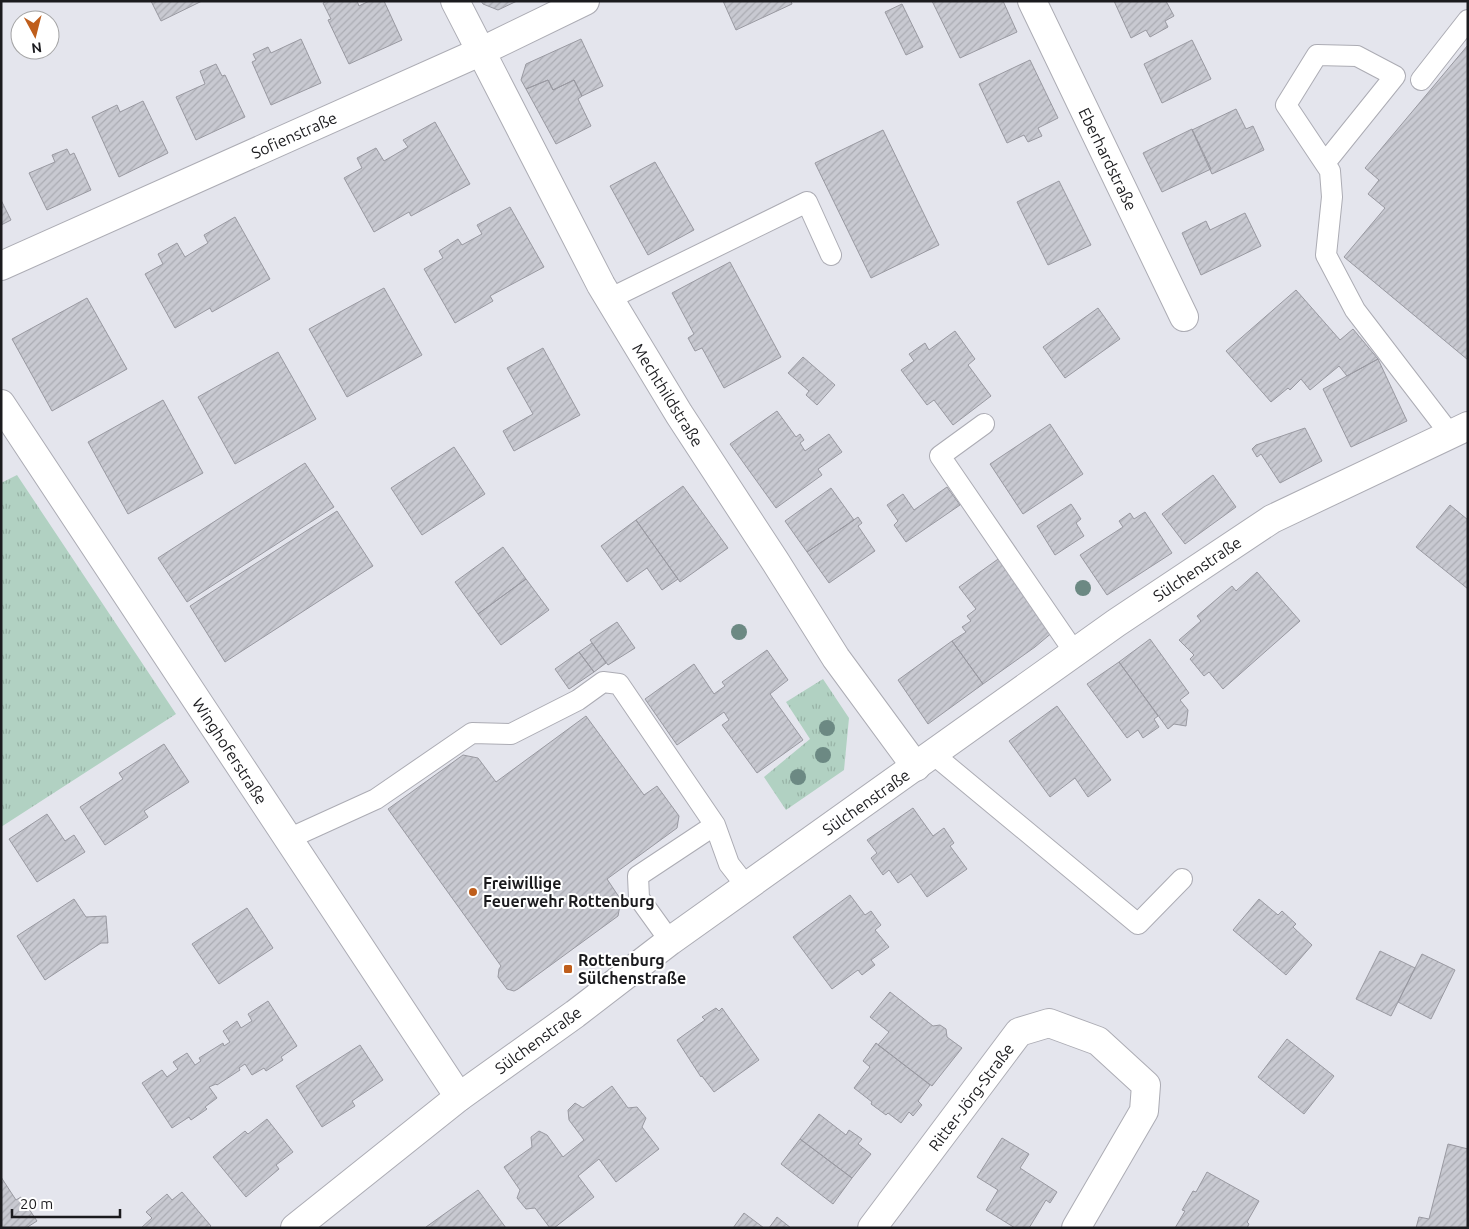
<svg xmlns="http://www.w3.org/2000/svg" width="1469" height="1229" font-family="Ubuntu,sans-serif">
	<defs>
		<pattern id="grass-tufts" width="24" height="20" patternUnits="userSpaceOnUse" patternTransform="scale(1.25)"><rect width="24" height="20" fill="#b1d1c2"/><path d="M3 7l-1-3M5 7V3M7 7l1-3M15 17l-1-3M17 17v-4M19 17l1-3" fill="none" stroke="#98b3a6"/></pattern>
		<pattern id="building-hatch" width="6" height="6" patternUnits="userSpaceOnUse" patternTransform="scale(1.25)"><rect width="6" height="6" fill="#c8c9d1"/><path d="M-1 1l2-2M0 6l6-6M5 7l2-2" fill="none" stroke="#abacb3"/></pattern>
	</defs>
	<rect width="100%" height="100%" fill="#e4e5ed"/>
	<path fill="url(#grass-tufts)" d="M 17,475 L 176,714 L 1,827 L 1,483 Z
		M 823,679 L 849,718 L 844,770 L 786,810 L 764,777 L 810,739 L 786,702 Z"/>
	<path fill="url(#building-hatch)" stroke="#9999a1" d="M 151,1 L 202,1 L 161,21 Z
		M 327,1 L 357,1 L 359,6 L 369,1 L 384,1 L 402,40 L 349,64 L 328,20 L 331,19 L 323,3 Z
		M 481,1 L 517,1 L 498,10 L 483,4 Z
		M 723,1 L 791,1 L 792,4 L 736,30 Z
		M 932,1 L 1003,1 L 1017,32 L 960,58 Z
		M 1114,1 L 1166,1 L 1174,16 L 1165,21 L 1168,27 L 1150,37 L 1146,30 L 1131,38 Z
		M 902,4 L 923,47 L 906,55 L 885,12 Z
		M 301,39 L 321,83 L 271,105 L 252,62 L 256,60 L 253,54 L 268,47 L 271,53 Z
		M 581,39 L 603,86 L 582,96 L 574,80 L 553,90 L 548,80 L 526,89 L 521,80 L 526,64 Z
		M 1192,40 L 1211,79 L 1162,103 L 1144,64 Z
		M 1468,45 L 1468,360 L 1344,257 L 1385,208 L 1368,194 L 1379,180 L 1365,168 Z
		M 1030,60 L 1058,118 L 1038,128 L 1042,136 L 1028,142 L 1024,135 L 1007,143 L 979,84 Z
		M 216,64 L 222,76 L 225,75 L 245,117 L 196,140 L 176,97 L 205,84 L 200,71 Z
		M 548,80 L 553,90 L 574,80 L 582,96 L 578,99 L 591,126 L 556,144 L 526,89 Z
		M 143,101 L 168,153 L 119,177 L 92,117 L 117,105 L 120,112 Z
		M 1236,109 L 1246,129 L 1253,126 L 1264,150 L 1212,174 L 1192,130 Z
		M 435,122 L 470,184 L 411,216 L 409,212 L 374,232 L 344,178 L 362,168 L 357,158 L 376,148 L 384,161 L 408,147 L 403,140 Z
		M 1192,129 L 1211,169 L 1162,192 L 1143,153 Z
		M 883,130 L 939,245 L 871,278 L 815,163 Z
		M 67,149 L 70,155 L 74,153 L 91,190 L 47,210 L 29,173 L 55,162 L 52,155 Z
		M 655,162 L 694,230 L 648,255 L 610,186 Z
		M 1059,181 L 1091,245 L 1048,265 L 1017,202 Z
		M 1,200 L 11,220 L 1,225 Z
		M 510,207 L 544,267 L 490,296 L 493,301 L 455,323 L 424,269 L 443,258 L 439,251 L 458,239 L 462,245 L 482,234 L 477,225 Z
		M 1245,213 L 1261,246 L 1201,275 L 1182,233 L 1206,221 L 1210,230 Z
		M 235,217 L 270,279 L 212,312 L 210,308 L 175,328 L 145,274 L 163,264 L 158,254 L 177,243 L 185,257 L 208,243 L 204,235 Z
		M 730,262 L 781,357 L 724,388 L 702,348 L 695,351 L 688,338 L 694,334 L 672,293 Z
		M 384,288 L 422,355 L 347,397 L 309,329 Z
		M 1296,290 L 1340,340 L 1353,329 L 1378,359 L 1347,376 L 1339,366 L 1310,390 L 1301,379 L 1290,390 L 1288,388 L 1271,402 L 1226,351 Z
		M 87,298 L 127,369 L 52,411 L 12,339 Z
		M 1098,308 L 1120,339 L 1065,378 L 1043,347 Z
		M 955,331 L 975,359 L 968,365 L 991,396 L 953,425 L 934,400 L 927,405 L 901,370 L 914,361 L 909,354 L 925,343 L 929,350 Z
		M 543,348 L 580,415 L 514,451 L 503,431 L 533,414 L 507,368 Z
		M 278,352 L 316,419 L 235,464 L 198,397 Z
		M 803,357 L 835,385 L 817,405 L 806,395 L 809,391 L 788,373 Z
		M 1378,359 L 1407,421 L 1351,447 L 1323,389 Z
		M 163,400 L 203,473 L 128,514 L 88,442 Z
		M 777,411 L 796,437 L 800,434 L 804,440 L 800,443 L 805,451 L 829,434 L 842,452 L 818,469 L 822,475 L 776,508 L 730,444 Z
		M 1050,424 L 1083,474 L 1023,514 L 990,464 Z
		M 1305,428 L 1322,461 L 1280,483 L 1261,454 L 1257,457 L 1252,449 L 1256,445 Z
		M 454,447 L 485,494 L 422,535 L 391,488 Z
		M 305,463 L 334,507 L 187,602 L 158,558 Z
		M 1213,475 L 1236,507 L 1185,544 L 1162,514 Z
		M 683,486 L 728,548 L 680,582 L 636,520 Z
		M 947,487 L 960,505 L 906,542 L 894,525 L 898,521 L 887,505 L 903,494 L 914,510 Z
		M 831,488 L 854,520 L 807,552 L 785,521 Z
		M 1071,504 L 1081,519 L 1076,523 L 1084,536 L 1055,555 L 1037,526 Z
		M 1450,505 L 1468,520 L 1468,589 L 1416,547 Z
		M 337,511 L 373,566 L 225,662 L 190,606 Z
		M 1145,512 L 1172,553 L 1107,595 L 1080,555 L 1123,527 L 1119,521 L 1130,513 L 1134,519 Z
		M 858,517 L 862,523 L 858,526 L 875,551 L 829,583 L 807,552 Z
		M 636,520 L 678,579 L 662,590 L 647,568 L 627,582 L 601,546 Z
		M 503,547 L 526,579 L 478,614 L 455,582 Z
		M 1001,557 L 1054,631 L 1035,647 L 983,684 L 952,641 L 966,632 L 962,627 L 971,621 L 967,616 L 976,609 L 959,587 Z
		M 1257,572 L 1300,621 L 1223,689 L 1209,672 L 1204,676 L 1190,659 L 1194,655 L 1179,640 L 1201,621 L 1197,616 L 1232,586 L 1236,591 Z
		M 526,579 L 549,610 L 501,645 L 478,614 Z
		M 617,622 L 635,648 L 608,665 L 590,640 Z
		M 1150,639 L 1189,693 L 1180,700 L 1188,710 L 1186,726 L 1174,724 L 1168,729 L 1119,662 Z
		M 952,641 L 983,684 L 928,724 L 898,680 Z
		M 592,643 L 606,663 L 594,672 L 579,652 Z
		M 767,650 L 788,680 L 770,694 L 803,740 L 757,773 L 722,725 L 729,720 L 724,712 L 677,745 L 645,699 L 694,664 L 714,694 L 725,686 L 722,682 Z
		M 579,652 L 594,672 L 569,689 L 555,669 Z
		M 1119,662 L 1158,716 L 1154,719 L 1159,727 L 1143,738 L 1138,730 L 1127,738 L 1087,684 Z
		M 1057,706 L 1111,780 L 1088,797 L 1075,778 L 1050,797 L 1009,741 Z
		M 586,716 L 644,795 L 657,786 L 679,816 L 677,828 L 607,879 L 621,900 L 618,916 L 518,989 L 514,991 L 507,989 L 498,977 L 499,969 L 501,966 L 388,809 L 463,755 L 478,758 L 496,782 Z
		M 164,744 L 189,782 L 144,811 L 148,817 L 105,845 L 80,807 L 123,779 L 119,773 Z
		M 913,808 L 933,836 L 944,828 L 954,843 L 950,846 L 967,869 L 927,897 L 911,874 L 898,883 L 889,870 L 883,875 L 871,858 L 877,853 L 867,840 Z
		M 47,814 L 65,841 L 74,835 L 85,852 L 37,882 L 9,839 Z
		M 850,895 L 865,915 L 871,911 L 881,925 L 875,930 L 889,947 L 871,960 L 875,965 L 862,975 L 858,970 L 832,989 L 793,937 Z
		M 74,899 L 86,917 L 106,916 L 108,943 L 101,943 L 45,980 L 17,936 Z
		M 1259,899 L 1278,915 L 1282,911 L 1296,924 L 1293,927 L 1312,945 L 1286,975 L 1233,930 Z
		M 247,908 L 273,948 L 219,984 L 192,944 Z
		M 1380,951 L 1415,968 L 1391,1016 L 1356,999 Z
		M 1422,954 L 1455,970 L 1431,1019 L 1398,1002 Z
		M 890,992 L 933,1026 L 940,1025 L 946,1029 L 947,1037 L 962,1048 L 932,1086 L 878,1045 L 889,1032 L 870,1017 Z
		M 268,1001 L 297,1046 L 281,1057 L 283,1060 L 266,1071 L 264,1068 L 252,1075 L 245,1064 L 239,1068 L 240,1070 L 217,1085 L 216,1084 L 209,1087 L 217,1098 L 205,1107 L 207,1109 L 191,1120 L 189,1117 L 172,1128 L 142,1083 L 162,1070 L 167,1077 L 178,1069 L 173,1062 L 187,1053 L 195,1065 L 201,1061 L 199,1058 L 223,1043 L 224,1046 L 230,1042 L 223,1031 L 237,1021 L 241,1028 L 252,1021 L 248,1014 Z
		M 716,1008 L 719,1011 L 722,1008 L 759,1060 L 714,1092 L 702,1076 L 701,1077 L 677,1040 L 705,1020 L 702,1017 Z
		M 1287,1039 L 1334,1076 L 1304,1114 L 1258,1077 Z
		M 876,1043 L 930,1085 L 918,1101 L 922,1105 L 913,1116 L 909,1112 L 901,1123 L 888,1113 L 886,1115 L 871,1104 L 872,1102 L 854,1088 L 870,1067 L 863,1061 Z
		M 360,1045 L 383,1080 L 352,1101 L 355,1106 L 322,1127 L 296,1086 Z
		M 612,1086 L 628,1108 L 637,1107 L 646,1118 L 642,1127 L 659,1149 L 616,1182 L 599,1159 L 578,1176 L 594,1197 L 554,1228 L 550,1228 L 535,1208 L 526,1209 L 517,1198 L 520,1190 L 504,1167 L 532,1147 L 531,1137 L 539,1131 L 547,1135 L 563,1157 L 584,1140 L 569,1120 L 568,1110 L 575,1103 L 583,1108 Z
		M 819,1114 L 846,1135 L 849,1130 L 862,1139 L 858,1144 L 871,1154 L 852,1178 L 800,1139 Z
		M 267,1119 L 293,1152 L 276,1165 L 279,1169 L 246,1197 L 213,1157 L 245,1131 L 248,1134 Z
		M 1002,1138 L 1029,1154 L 1020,1168 L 1057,1192 L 1050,1203 L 1046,1200 L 1029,1228 L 1015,1228 L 986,1210 L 998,1190 L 977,1177 Z
		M 800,1139 L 852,1178 L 833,1204 L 781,1164 Z
		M 1448,1144 L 1468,1149 L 1468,1228 L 1416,1228 L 1419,1217 L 1429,1219 Z
		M 1207,1172 L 1259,1201 L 1247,1222 L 1249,1224 L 1247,1228 L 1175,1228 L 1185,1211 L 1182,1210 L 1193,1191 L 1196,1192 Z
		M 1,1177 L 16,1200 L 21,1197 L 37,1221 L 26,1228 L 1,1228 Z
		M 478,1190 L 506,1228 L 426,1228 L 426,1227 Z
		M 182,1192 L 211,1226 L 209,1228 L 141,1228 L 152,1218 L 146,1212 L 167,1194 L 172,1200 Z
		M 744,1213 L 764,1228 L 733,1228 Z
		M 777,1217 L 791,1228 L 769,1228 Z"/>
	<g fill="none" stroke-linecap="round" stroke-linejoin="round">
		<g stroke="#acacb4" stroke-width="22">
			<path id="lane" d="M 1421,80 L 1468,20
				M 1325,163 L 1395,76 L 1357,56 L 1317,55 L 1286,105 L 1330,171 L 1332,197 L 1326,255 L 1355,310 L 1450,434
				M 609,299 L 807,202 L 831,255
				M 984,424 L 940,456 L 1075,653
				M 933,754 L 1138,924 L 1182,879
				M 288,839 L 376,799 L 472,733 L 511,734 L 578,700 L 603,682 L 619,684 L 715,825 L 729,864 L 747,887
				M 670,941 L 639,898 L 638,876 L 715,825"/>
		</g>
		<g stroke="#acacb4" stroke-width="30">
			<path id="street" d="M 455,1 L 601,285 L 679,414 L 775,561 L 836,658 L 916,767
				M 1032,1 L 1184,317
				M 1,266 L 482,51 L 585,1
				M 1,404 L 459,1097
				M 872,1228 L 1019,1032 L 1049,1023 L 1098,1041 L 1146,1085 L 1144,1111 L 1076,1228"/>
		</g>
		<g stroke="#acacb4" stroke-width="30">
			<path id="secondary" d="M 295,1228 L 459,1097 L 575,1014 L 670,941 L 1116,623 L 1272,519 L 1468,426"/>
		</g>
		<use href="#lane" stroke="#fff" stroke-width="20"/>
		<use href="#street" stroke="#fff" stroke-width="28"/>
		<use href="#secondary" stroke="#fff" stroke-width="28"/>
	</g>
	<g fill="#6c8983">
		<circle cx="1083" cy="588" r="8"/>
		<circle cx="739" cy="632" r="8"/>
		<circle cx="827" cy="728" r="8"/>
		<circle cx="823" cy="755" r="8"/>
		<circle cx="798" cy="777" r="8"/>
	</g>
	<g fill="#bf5e1c" stroke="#fff" stroke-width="2">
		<circle cx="473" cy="892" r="5"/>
		<rect x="563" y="964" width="10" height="10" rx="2.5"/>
	</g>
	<g text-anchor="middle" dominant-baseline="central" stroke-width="4" stroke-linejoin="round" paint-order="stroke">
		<g font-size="16" fill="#1b1b1e" stroke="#fff">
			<text transform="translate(294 135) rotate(-24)">Sofienstraße</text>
			<text transform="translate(1108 159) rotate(64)">Eberhardstraße</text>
			<text transform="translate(668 395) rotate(58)">Mechthildstraße</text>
			<text transform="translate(1197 569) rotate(-34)">Sülchenstraße</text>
			<text transform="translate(230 751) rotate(57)">Winghoferstraße</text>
			<text transform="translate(866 802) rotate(-35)">Sülchenstraße</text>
			<text transform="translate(538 1040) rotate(-36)">Sülchenstraße</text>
			<text transform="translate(971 1097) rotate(-53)">Ritter-Jörg-Straße</text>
		</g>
		<g font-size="16" font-weight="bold" fill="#1b1b1e" stroke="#fff" text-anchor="start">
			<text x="483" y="883">Freiwillige<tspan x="483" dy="18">Feuerwehr Rottenburg</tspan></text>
			<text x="578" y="960">Rottenburg<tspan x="578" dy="18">Sülchenstraße</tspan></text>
		</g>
	</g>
	<rect width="1469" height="1229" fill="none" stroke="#1b1b1e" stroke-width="5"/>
	<g transform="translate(35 35) rotate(173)"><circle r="24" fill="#ffffff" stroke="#a4a4a5"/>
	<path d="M0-4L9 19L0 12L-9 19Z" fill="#bf5e1c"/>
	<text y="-8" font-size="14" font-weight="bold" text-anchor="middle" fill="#1b1b1e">N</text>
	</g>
	<path d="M12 1209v8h108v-8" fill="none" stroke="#1b1b1e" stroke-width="2.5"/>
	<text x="20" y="1209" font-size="15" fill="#1b1b1e" stroke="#ffffff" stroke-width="4" paint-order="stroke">20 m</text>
</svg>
